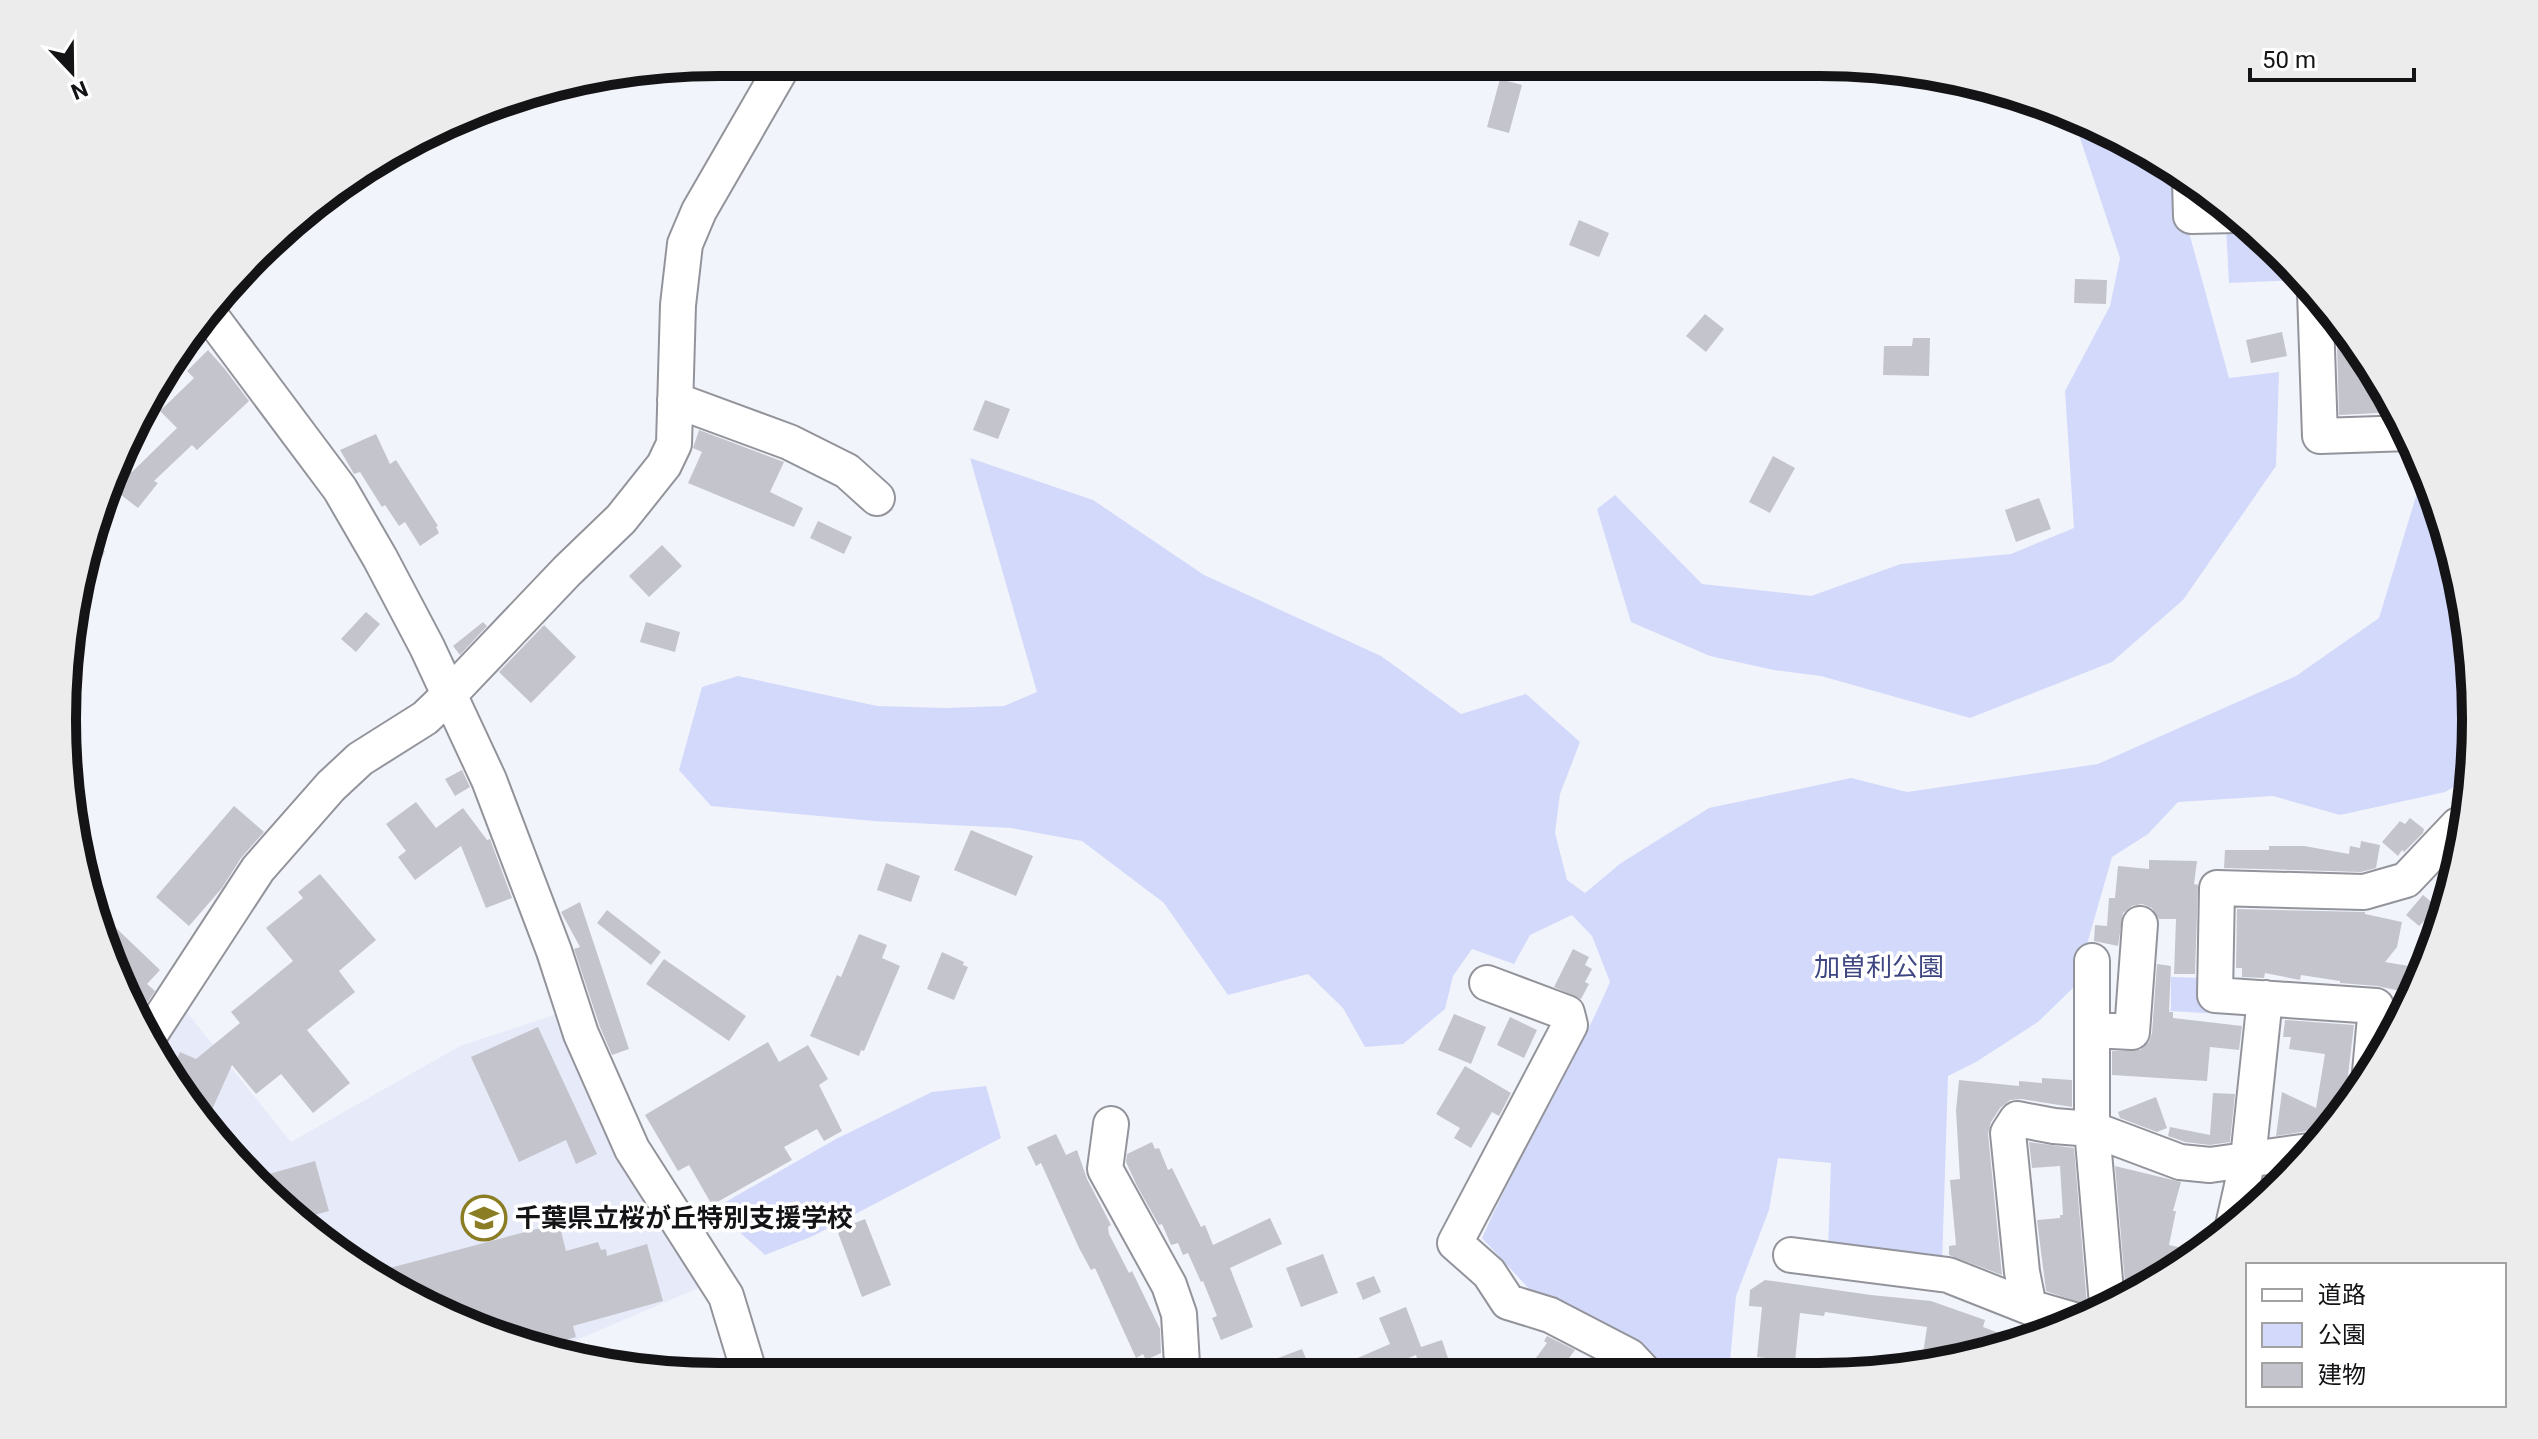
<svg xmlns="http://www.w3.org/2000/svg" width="2538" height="1439" font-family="Roboto,'Noto Sans JP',sans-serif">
	<rect width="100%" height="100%" fill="#f2f4fb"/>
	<path fill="#e7eaf9" d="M 181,1005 L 291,1142 L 460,1046 L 563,1012 L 710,1283 L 551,1351 L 509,1342 L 390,1289 L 225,1153 L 159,1046 Z"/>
	<path fill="#d3d9fa" d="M 2074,120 L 2148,150 L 2171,167 L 2229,378 L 2279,372 L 2276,466 L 2183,600 L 2112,662 L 1970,718 L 1821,676 L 1774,670 L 1710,656 L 1631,622 L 1597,509 L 1615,495 L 1702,584 L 1811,596 L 1901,564 L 2011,554 L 2074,528 L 2065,391 L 2110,306 L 2120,258 Z
		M 2252,225 L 2300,277 L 2300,280 L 2229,283 L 2226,226 Z
		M 970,458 L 1093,500 L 1204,575 L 1381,656 L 1461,714 L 1526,694 L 1580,742 L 1560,794 L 1555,833 L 1567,880 L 1585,893 L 1621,863 L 1709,808 L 1851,778 L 1907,792 L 2098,764 L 2296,676 L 2379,618 L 2424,470 L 2454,550 L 2475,677 L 2471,777 L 2445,792 L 2340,815 L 2273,796 L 2178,802 L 2148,834 L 2112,857 L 2075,986 L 2038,1022 L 1976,1062 L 1948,1076 L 1942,1265 L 1828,1251 L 1831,1163 L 1778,1158 L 1769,1210 L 1736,1296 L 1729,1372 L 1667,1372 L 1638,1354 L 1544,1305 L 1482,1238 C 1521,1151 1572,1070 1610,982 L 1592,936 L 1572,915 L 1530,935 L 1514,964 L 1472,949 L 1453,976 L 1445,1009 L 1403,1044 L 1365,1047 L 1343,1008 L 1308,974 L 1228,995 L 1164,903 L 1082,841 L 1011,828 L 874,821 L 711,806 L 679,770 L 702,687 L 738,676 L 877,706 L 945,708 L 1004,706 L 1037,692 Z
		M 2171,977 L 2209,978 L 2259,1016 L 2168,1011 L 2171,1010 Z
		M 986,1086 L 1001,1138 L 813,1236 L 765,1255 L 737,1230 L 708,1212 L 836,1139 L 932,1092 Z"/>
	<path fill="#c4c5cc" d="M 1500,79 L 1522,85 L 1509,133 L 1487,127 Z
		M 1579,220 L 1609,233 L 1599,257 L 1569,245 Z
		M 2075,279 L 2107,280 L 2106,304 L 2074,303 Z
		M 1705,314 L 1724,329 L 1706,352 L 1686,336 Z
		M 2282,332 L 2287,356 L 2251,363 L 2246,340 Z
		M 1913,338 L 1930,338 L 1929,376 L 1883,375 L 1884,346 L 1912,346 Z
		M 2355,343 L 2364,358 L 2398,412 L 2339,415 L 2337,344 Z
		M 208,350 L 224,368 L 249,401 L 197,450 L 192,445 L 154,481 L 158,483 L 138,508 L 112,488 L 124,463 L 132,472 L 177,428 L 160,411 L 194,378 L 187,371 Z
		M 985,400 L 1010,409 L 998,439 L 973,430 Z
		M 699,430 L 784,462 L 770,492 L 803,508 L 794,527 L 688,483 L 702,452 L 693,448 Z
		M 376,434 L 390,464 L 396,460 L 438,526 L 436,527 L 439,533 L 420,546 L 405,522 L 399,526 L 385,505 L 382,507 L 360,472 L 354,474 L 340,450 Z
		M 1773,456 L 1795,468 L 1770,513 L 1749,502 Z
		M 2039,498 L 2051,529 L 2016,542 L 2005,510 Z
		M 818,521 L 852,537 L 844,554 L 810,538 Z
		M 87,544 L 105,551 L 83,601 L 79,600 Z
		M 662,545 L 682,566 L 649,597 L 629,576 Z
		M 366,612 L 380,624 L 356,652 L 341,639 Z
		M 483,622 L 487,626 L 460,655 L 453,646 Z
		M 646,622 L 680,632 L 675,652 L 640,642 Z
		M 544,625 L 576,657 L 531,703 L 499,672 Z
		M 462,770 L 470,787 L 455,796 L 445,779 Z
		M 416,802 L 436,828 L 463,808 L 487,840 L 490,839 L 512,898 L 486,908 L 461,846 L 415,880 L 398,857 L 406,851 L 386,824 Z
		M 234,806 L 264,832 L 241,858 L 222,888 L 189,926 L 156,897 Z
		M 2410,818 L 2424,829 L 2423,833 L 2404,852 L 2402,850 L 2398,856 L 2382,842 L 2400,821 L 2405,824 Z
		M 971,830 L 1033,856 L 1016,896 L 954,870 Z
		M 2361,841 L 2380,845 L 2376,868 L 2361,872 L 2224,868 L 2225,850 L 2269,850 L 2269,846 L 2304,846 L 2349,854 L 2350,846 L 2360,848 Z
		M 2149,860 L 2197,861 L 2194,884 L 2198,885 L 2195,974 L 2174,974 L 2176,919 L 2159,919 L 2152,908 L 2142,904 L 2132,906 L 2123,913 L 2118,946 L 2094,941 L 2095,925 L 2107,926 L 2109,898 L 2115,898 L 2118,866 L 2149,869 Z
		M 886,863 L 920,876 L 911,902 L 877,890 Z
		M 320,874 L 376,940 L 339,971 L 355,992 L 307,1030 L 350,1083 L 313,1113 L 281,1074 L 256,1094 L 232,1065 L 206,1123 L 173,1068 L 180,1052 L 196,1059 L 240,1023 L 231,1012 L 293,961 L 266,928 L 303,898 L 298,892 Z
		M 2423,895 L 2441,910 L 2429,924 L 2424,921 L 2419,926 L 2406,915 Z
		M 580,902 L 629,1049 L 612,1055 L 600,1027 L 574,949 L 580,947 L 561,912 Z
		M 2237,909 L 2365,912 L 2365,914 L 2402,922 L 2397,947 L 2385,962 L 2409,966 L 2405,992 L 2377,986 L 2340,983 L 2340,981 L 2301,975 L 2300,980 L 2265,973 L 2264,978 L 2242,977 L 2242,968 L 2236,968 Z
		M 607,910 L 661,952 L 651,965 L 597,923 Z
		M 115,927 L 160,970 L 147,984 L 155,991 L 139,1015 L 112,971 L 104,938 Z
		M 859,934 L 887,945 L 882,958 L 900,966 L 864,1051 L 861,1050 L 859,1056 L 810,1036 L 837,975 L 841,977 Z
		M 1573,949 L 1589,957 L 1585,965 L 1592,969 L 1585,982 L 1589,984 L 1581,999 L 1554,987 Z
		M 942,952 L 964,962 L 963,965 L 968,967 L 954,1000 L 927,989 Z
		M 664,959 L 746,1016 L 729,1041 L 646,984 Z
		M 2157,964 L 2171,966 L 2169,1012 L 2173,1012 L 2173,1018 L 2242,1026 L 2239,1050 L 2210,1047 L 2207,1081 L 2112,1075 L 2112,1051 L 2140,1050 L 2149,1042 L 2152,1033 Z
		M 1454,1014 L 1486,1027 L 1471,1064 L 1438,1050 Z
		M 1510,1017 L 1537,1030 L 1524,1058 L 1497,1045 Z
		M 2285,1020 L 2354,1025 L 2346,1092 L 2342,1092 L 2339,1111 L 2321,1136 L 2307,1131 L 2276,1136 L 2282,1092 L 2316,1108 L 2325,1054 L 2289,1049 L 2291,1037 L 2283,1037 Z
		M 538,1027 L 597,1154 L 576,1164 L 566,1140 L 519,1162 L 471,1057 Z
		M 768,1042 L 779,1062 L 808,1045 L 828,1079 L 819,1085 L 842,1131 L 824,1141 L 817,1129 L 784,1147 L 792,1160 L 712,1205 L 689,1165 L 678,1171 L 645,1115 Z
		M 1465,1066 L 1511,1093 L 1499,1116 L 1492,1112 L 1471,1148 L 1454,1138 L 1460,1128 L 1436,1114 Z
		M 2042,1078 L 2072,1080 L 2072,1107 L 2021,1099 L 2010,1100 L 2000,1108 L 1991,1122 L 1988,1134 L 2002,1275 L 1949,1255 L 1949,1246 L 1956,1245 L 1950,1180 L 1960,1179 L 1956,1110 L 1959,1080 L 2019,1086 L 2019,1081 L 2042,1083 Z
		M 2213,1093 L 2235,1094 L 2230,1142 L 2210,1145 L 2185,1142 L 2168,1136 L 2170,1127 L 2210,1135 Z
		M 2156,1097 L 2167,1128 L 2157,1132 L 2120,1118 L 2118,1112 Z
		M 1056,1134 L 1066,1155 L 1077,1150 L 1087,1179 L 1111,1225 L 1108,1227 L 1109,1234 L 1129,1273 L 1132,1271 L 1160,1329 L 1161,1353 L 1146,1360 L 1143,1354 L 1136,1358 L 1095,1268 L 1091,1270 L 1079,1248 L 1041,1163 L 1036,1166 L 1027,1147 Z
		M 1152,1142 L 1155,1149 L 1159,1148 L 1168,1170 L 1172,1168 L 1201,1227 L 1205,1225 L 1213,1245 L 1270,1218 L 1282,1244 L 1230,1268 L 1253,1327 L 1221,1340 L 1212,1318 L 1217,1316 L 1203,1281 L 1201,1282 L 1188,1253 L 1183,1255 L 1178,1243 L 1171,1245 L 1162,1224 L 1159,1225 L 1137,1186 L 1126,1162 L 1127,1154 Z
		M 2029,1142 L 2074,1148 L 2087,1305 L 2046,1291 L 2037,1220 L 2060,1218 L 2060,1215 L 2063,1215 L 2060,1166 L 2032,1168 Z
		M 315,1161 L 329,1211 L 304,1218 L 255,1178 Z
		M 2115,1166 L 2181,1182 L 2173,1211 L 2176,1211 L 2169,1245 L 2201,1252 L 2183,1266 L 2126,1295 Z
		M 865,1219 L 891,1285 L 862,1297 L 837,1230 Z
		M 559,1223 L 566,1251 L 598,1242 L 601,1250 L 606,1249 L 607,1256 L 647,1244 L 663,1301 L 573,1326 L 576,1337 L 536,1348 L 509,1342 L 395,1291 L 371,1273 Z
		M 1323,1254 L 1338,1293 L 1301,1307 L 1286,1268 Z
		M 1374,1276 L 1381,1292 L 1363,1300 L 1356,1283 Z
		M 1765,1280 L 1871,1295 L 1931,1301 L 1985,1320 L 1983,1327 L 2026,1343 L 1921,1367 L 1927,1327 L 1825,1312 L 1824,1316 L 1800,1313 L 1795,1361 L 1757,1357 L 1762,1307 L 1749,1306 L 1750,1290 Z
		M 1406,1307 L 1421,1347 L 1442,1340 L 1453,1373 L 1422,1373 L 1416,1355 L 1372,1373 L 1323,1373 L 1390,1344 L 1379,1318 Z
		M 1547,1336 L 1575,1350 L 1558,1373 L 1525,1373 L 1547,1343 L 1544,1341 Z
		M 1302,1349 L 1312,1373 L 1242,1374 L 1241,1372 Z"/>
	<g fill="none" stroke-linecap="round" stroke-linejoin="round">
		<g stroke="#93949b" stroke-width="38">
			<path id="minor" d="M 2190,181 L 2191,216 L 2237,215
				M 2315,292 L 2320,436 L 2410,433
				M 210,315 L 340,489 L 380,558 L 427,647 L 489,780 L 554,951 L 581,1034 L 632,1149 L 726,1296 L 750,1375
				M 675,400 L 789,442 L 847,471 L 877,498
				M 2092,961 L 2092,1129 L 2107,1304
				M 1487,983 L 1567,1013 L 1570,1025 L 1455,1243 L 1489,1273 L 1508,1302 L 1550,1315 L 1629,1356 L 1644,1372
				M 2092,1030 L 2132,1032 L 2140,924
				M 151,1033 L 258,869 L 331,786 L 360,759 L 425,718 L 449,695 L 567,571 L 621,519 L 664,465 L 674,444 L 678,305 L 685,244 L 699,211 L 785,62
				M 2370,1072 L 2376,1006 L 2215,995 L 2217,888 L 2364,892 L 2406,880 L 2458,825
				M 1111,1124 L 1105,1169 L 1169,1285 L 1179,1314 L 1182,1364 L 1185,1374
				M 2233,1226 L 2248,1159 L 2265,998
				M 1791,1255 L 1948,1275 L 2029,1307 L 2074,1320
				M 2029,1307 L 2022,1272 L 2008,1133 L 2017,1119 L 2054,1126 L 2092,1129 L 2180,1162 L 2210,1165 L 2309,1151"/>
		</g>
		<use href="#minor" stroke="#fff" stroke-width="34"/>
	</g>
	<defs>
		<g id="school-ring" transform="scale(2.3)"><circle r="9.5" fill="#fff" stroke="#8b7d24" stroke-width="1.5"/><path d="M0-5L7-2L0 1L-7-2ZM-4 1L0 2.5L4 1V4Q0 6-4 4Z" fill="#8b7d24"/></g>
	</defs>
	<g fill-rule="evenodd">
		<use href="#school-ring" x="484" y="1218"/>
	</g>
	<g text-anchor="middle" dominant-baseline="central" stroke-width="7" stroke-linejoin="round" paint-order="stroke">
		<g font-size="26" fill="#3e4682" stroke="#fff">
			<text x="1879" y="967">加曽利公園</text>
		</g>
		<g font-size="26" font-weight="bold" fill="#141417" stroke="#fff" text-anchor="start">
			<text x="515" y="1218">千葉県立桜が丘特別支援学校</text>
		</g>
	</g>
	<path d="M0 0H2538V1439H0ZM719 76H1819A643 643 0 0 1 2462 719V720A643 643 0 0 1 1819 1363H719A643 643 0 0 1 76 720V719A643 643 0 0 1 719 76Z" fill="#ececec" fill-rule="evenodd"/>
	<path fill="none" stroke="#141417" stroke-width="10" d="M719 76H1819A643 643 0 0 1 2462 719V720A643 643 0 0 1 1819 1363H719A643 643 0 0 1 76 720V719A643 643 0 0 1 719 76Z"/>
	<rect x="2246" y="1263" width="260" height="144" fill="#ffffff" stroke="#a1a1a2" stroke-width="2"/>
	<rect x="2262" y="1289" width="40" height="12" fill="#ffffff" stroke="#a1a1a2" stroke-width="2"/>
	<text x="2318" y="1303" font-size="24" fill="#141417">道路</text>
	<rect x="2262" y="1323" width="40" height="24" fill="#d3d9fa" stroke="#a1a1a2" stroke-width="2"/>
	<text x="2318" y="1343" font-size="24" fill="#141417">公園</text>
	<rect x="2262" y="1363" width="40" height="24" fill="#c4c5cc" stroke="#a1a1a2" stroke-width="2"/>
	<text x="2318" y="1383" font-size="24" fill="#141417">建物</text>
	<g transform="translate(72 72) rotate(158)" stroke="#ffffff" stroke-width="6" paint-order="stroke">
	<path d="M0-6L14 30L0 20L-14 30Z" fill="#141417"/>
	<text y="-12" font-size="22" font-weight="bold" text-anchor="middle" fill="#141417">N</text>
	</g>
	<path d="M2250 68v12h164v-12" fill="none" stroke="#141417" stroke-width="4"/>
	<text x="2262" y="68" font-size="24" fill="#141417" stroke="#ffffff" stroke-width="6" paint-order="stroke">50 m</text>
</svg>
